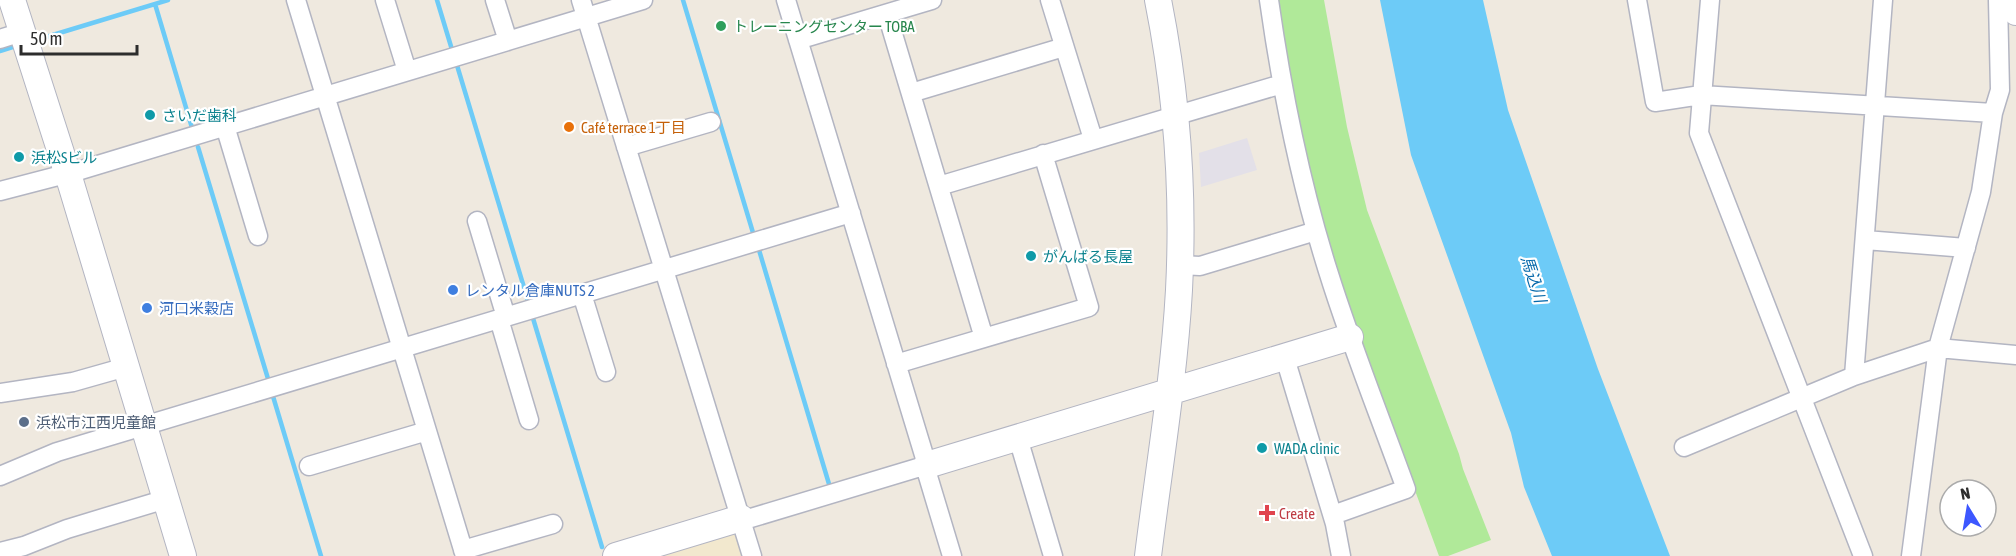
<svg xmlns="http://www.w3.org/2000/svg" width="2016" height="556" font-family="'Asap Condensed','Noto Sans JP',sans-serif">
	<rect width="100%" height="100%" fill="#efe9df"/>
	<path fill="#e3e0e8" d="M 1247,138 L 1257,170 L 1201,187 L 1199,153 Z"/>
	<path fill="#f2e8ce" d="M 737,533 L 744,556 L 660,556 Z"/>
	<path fill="#b0e999" d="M 1276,0 L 1324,0 L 1347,127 L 1367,210 L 1459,454 L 1463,469 L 1491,540 L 1448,556 L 1439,556 L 1340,286 L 1303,152 Z"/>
	<path fill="#6dcbf7" d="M 1380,0 L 1483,0 L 1508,110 L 1598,369 L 1670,556 L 1552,556 L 1524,487 L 1511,433 L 1411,155 Z"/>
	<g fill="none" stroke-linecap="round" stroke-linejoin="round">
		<path stroke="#6dcbf7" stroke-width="4.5" d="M 437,0 L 453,53
			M 683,0 L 754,236
			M 155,4 L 193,131
			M 33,41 L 168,0
			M 0,51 L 19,45
			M 456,62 L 529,304
			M 198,147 L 269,382
			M 759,250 L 829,484
			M 532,315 L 602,547
			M 272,393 L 321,556"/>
		<g stroke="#b3b5c2" stroke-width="21">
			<path id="street" d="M 296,0 L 465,556
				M 385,0 L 407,71
				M 495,0 L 508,41
				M 581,0 L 752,556
				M 786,0 L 927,465 L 927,473 L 952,556
				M 1050,0 L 1093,139
				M 1269,0 C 1282,92 1300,182 1328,271 C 1351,345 1380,417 1406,489 L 1333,515
				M 1637,0 L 1655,102 L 1701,95 L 1993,113
				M 1710,0 L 1699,133 L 1863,556
				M 887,14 L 984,338
				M 0,39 L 22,32
				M 798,40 L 932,0
				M 911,93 L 1064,47
				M 225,126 L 258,236
				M 626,147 L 711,122
				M 939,186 L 1282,84
				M 0,191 L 81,170 L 643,0
				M 477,221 L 506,317
				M 1865,240 L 1966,248
				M 1180,265 L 1200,266 L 1316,231
				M 582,294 L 606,372
				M 499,319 L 529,420
				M 1285,358 L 1335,524 L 1341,556
				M 896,364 L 1089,307 L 1043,154
				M 1854,376 L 1883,0
				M 0,393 L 73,382 L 126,367
				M 1018,438 L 1053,556
				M 1684,447 L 1854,376 L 1938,348 L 2016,355
				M 309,466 L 427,431
				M 0,476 L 57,452 L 851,213
				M 741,521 L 927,465
				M 463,550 L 553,524
				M 0,552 L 24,546 L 67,529 L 166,499
				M 1911,556 L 1938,348 L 1981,192 L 1993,113 L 2000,90 L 1998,0"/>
		</g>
		<g stroke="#b3b5c2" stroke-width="28">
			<path id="secondary" d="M 12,0 L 71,184 L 183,556
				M 2012,0 L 2016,12
				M 927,465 L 1350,337
				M 616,556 L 741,518
				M 1148,556 C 1159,467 1174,379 1179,290 C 1184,192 1177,95 1158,0"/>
		</g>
		<use href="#street" stroke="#fff" stroke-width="18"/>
		<use href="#secondary" stroke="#fff" stroke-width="26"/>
	</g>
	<circle fill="#2e9e5b" stroke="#fff" stroke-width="2" cx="721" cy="26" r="6"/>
	<g fill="#0f9aa8" stroke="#fff" stroke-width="2">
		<circle cx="150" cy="115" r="6"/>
		<circle cx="19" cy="157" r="6"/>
		<circle cx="1031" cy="256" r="6"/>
		<circle cx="1262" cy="448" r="6"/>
	</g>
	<circle fill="#e8710a" stroke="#fff" stroke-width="2" cx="569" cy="127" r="6"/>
	<g fill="#3f7fe0" stroke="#fff" stroke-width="2">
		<circle cx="453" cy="290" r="6"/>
		<circle cx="147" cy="308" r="6"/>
	</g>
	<circle fill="#5c6f8a" stroke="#fff" stroke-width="2" cx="24" cy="422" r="6"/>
	<path fill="#e0444e" stroke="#fff" stroke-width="2" d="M1264 504h6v6h6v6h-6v6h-6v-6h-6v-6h6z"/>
	<g text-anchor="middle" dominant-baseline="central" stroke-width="4.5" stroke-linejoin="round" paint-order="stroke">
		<g font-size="15" fill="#27864d" stroke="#fff" text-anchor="start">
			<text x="733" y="26">トレーニングセンター TOBA</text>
		</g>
		<g font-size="15" fill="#0d838f" stroke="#fff" text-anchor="start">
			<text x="162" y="115">さいだ歯科</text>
			<text x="31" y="157">浜松Sビル</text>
			<text x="1043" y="256">がんばる長屋</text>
			<text x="1274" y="448">WADA clinic</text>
		</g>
		<g font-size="15" fill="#c56008" stroke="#fff" text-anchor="start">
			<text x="581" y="127">Café terrace 1丁目</text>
		</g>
		<g font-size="15" fill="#366cbe" stroke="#fff" text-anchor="start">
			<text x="465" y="290">レンタル倉庫NUTS 2</text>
			<text x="159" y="308">河口米穀店</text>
		</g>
		<g font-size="15" fill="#4e5e75" stroke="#fff" text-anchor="start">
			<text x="36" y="422">浜松市江西児童館</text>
		</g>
		<g font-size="15" fill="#be3a42" stroke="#fff" text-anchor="start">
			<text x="1279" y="513">Create</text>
		</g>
		<g font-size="16" font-style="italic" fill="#0468aa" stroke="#fff">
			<text transform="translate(1534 279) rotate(72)">馬込川</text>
		</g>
	</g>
	<g transform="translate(1968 508) rotate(349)"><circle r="28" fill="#ffffff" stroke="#ababab" stroke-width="1.5"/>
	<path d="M0-4.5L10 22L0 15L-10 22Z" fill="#3d57ff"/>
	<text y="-9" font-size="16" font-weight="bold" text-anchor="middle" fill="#2d2d2d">N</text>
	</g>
	<path d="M21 45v9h116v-9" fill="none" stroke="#2d2d2d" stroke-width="3"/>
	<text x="30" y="45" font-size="18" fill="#2d2d2d" stroke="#ffffff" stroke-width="4.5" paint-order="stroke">50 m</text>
</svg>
